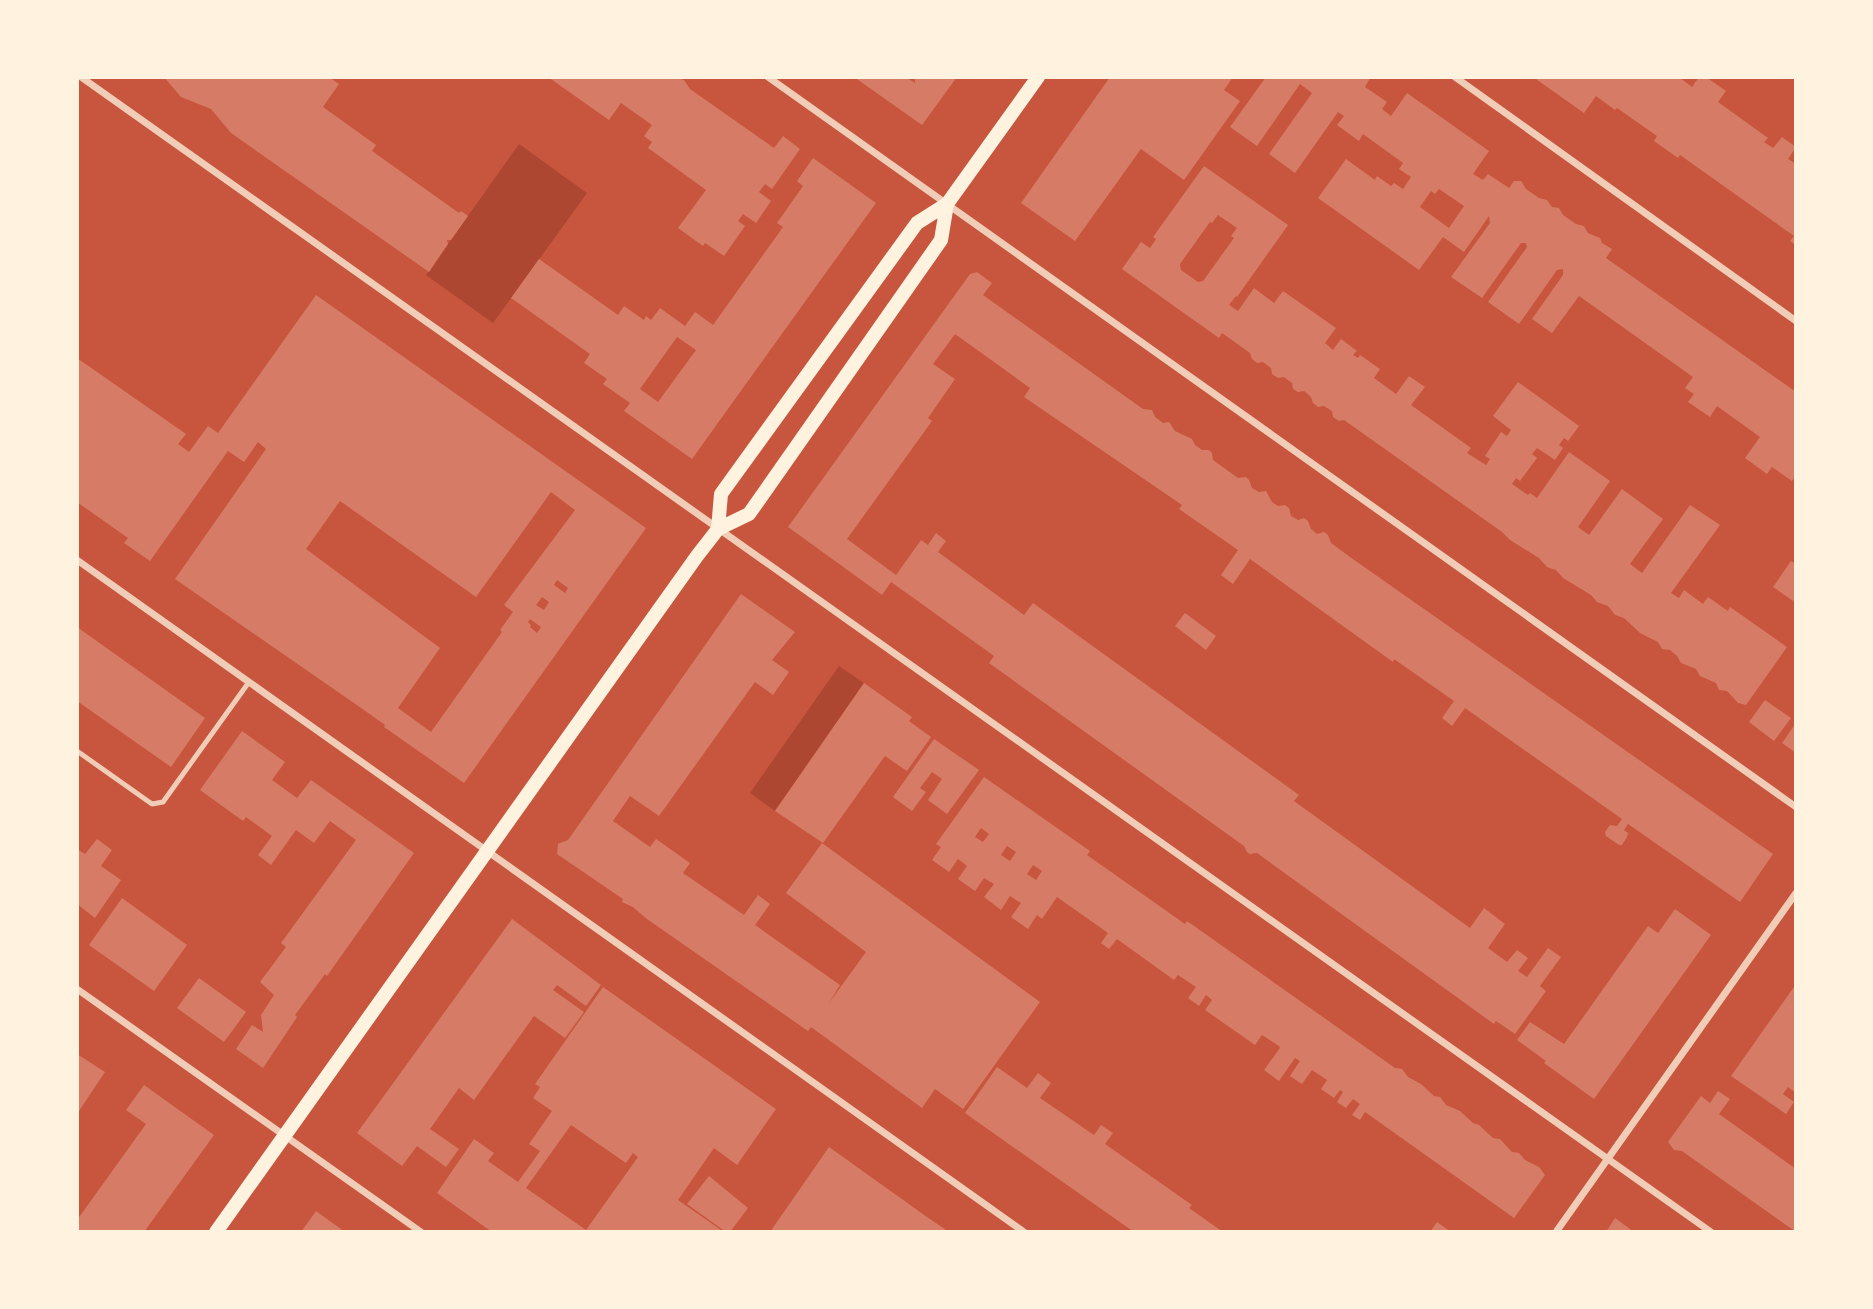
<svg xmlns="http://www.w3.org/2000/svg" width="1873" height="1309" font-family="Lato,sans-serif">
	<rect width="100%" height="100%" fill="#c8553d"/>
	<path fill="#ae4732" d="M 519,144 L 587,193 L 493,323 L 426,275 Z
		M 839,666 L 864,683 L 775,811 L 750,793 Z"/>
	<path fill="#d67c66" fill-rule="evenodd" d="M 164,77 L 329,77 L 339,84 L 323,107 L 376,145 L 372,151 L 459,213 L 461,211 L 468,216 L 451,240 L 447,240 L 448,244 L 429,272 L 231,133 L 211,109 L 181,97 Z
		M 548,77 L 674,77 L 684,80 L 690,89 L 774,148 L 783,136 L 800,149 L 772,189 L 765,184 L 759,192 L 771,201 L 756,223 L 743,214 L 738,221 L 745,226 L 724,256 L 705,243 L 703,246 L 678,228 L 706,190 L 648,148 L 652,142 L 644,136 L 652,125 L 621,103 L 609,120 Z
		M 854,77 L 906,77 L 915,83 L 915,77 L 957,77 L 922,125 Z
		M 1110,77 L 1233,77 L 1224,90 L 1240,101 L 1184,180 L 1141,149 L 1075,241 L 1021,203 Z
		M 1266,77 L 1368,77 L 1370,78 L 1365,87 L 1387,102 L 1382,109 L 1391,116 L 1407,93 L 1489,151 L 1473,174 L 1483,180 L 1488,174 L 1509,188 L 1514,181 L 1521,181 L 1526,189 L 1539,198 L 1547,200 L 1552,207 L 1559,208 L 1563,215 L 1576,224 L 1584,226 L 1588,233 L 1600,238 L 1602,243 L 1612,249 L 1606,258 L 1796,392 L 1796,475 L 1792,481 L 1772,467 L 1767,474 L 1745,458 L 1760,437 L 1717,406 L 1710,417 L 1688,402 L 1694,394 L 1685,388 L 1693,377 L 1579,296 L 1552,333 L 1532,319 L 1563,275 L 1563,269 L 1557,270 L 1519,324 L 1488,302 L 1527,247 L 1526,243 L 1521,243 L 1482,298 L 1451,277 L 1490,223 L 1489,216 L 1464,252 L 1443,237 L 1419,270 L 1318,198 L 1346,159 L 1375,180 L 1377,176 L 1391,186 L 1394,183 L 1403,189 L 1411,177 L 1399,169 L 1403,163 L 1363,134 L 1359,141 L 1337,125 L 1344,116 L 1338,112 L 1295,173 L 1269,154 L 1312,93 L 1300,84 L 1257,146 L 1230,127 ZM 1439,189 L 1464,206 L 1449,228 L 1420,207 L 1431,191 L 1435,194 Z
		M 1533,77 L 1679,77 L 1692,87 L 1699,77 L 1706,77 L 1726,91 L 1718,102 L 1768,138 L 1764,142 L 1773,148 L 1782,137 L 1796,147 L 1788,159 L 1796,164 L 1796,245 L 1790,241 L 1794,236 L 1680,155 L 1678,158 L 1654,141 L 1657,136 L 1617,108 L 1615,110 L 1596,96 L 1584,113 Z
		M 813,158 L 876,203 L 692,459 L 624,411 L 630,403 L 603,384 L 607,379 L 584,363 L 590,354 L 511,298 L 539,259 L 618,315 L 624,306 L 644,320 L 646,316 L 651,320 L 660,308 L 685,326 L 695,312 L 713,325 L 783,227 L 777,223 L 803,186 L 797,181 ZM 677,337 L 696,350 L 658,402 L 640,389 Z
		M 1204,166 L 1288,225 L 1237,297 L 1236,296 L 1229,305 L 1238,311 L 1254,288 L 1274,303 L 1283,291 L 1336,328 L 1325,343 L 1333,350 L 1341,339 L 1357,351 L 1353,355 L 1358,358 L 1360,355 L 1380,369 L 1374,378 L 1396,394 L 1409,376 L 1425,387 L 1411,405 L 1471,448 L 1467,453 L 1486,465 L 1490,459 L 1485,456 L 1501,432 L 1507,436 L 1511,430 L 1493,416 L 1518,382 L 1579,426 L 1568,441 L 1564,438 L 1559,445 L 1563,448 L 1555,460 L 1537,448 L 1532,454 L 1537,458 L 1520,481 L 1516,478 L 1512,484 L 1528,495 L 1530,493 L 1537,498 L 1569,452 L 1610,481 L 1578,527 L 1589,535 L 1622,489 L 1663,519 L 1630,564 L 1642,573 L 1690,505 L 1720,525 L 1671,593 L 1679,598 L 1684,590 L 1703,604 L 1708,597 L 1728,611 L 1730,607 L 1787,647 L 1746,705 L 1738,703 L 1727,691 L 1719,690 L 1716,683 L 1700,676 L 1696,669 L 1681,663 L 1677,656 L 1670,650 L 1662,649 L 1658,642 L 1640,633 L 1624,618 L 1615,615 L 1608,606 L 1597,602 L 1591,595 L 1563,578 L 1556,570 L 1547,567 L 1539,558 L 1510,540 L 1502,532 L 1344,420 L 1339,421 L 1333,417 L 1332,411 L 1324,406 L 1318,407 L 1313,403 L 1311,397 L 1304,391 L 1298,392 L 1293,389 L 1292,383 L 1284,377 L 1278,378 L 1272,374 L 1271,368 L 1263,362 L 1257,363 L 1252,359 L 1250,353 L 1222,333 L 1219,338 L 1122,269 L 1141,242 L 1150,248 L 1156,239 L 1153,237 ZM 1218,215 L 1237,228 L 1231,236 L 1234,238 L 1203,281 L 1198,282 L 1181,270 L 1180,264 L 1210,222 L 1212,223 Z
		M 977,272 L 992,283 L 983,295 L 1143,409 L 1152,410 L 1155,417 L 1163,423 L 1169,422 L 1175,431 L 1192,439 L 1195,445 L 1202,450 L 1209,450 L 1212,453 L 1213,460 L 1238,478 L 1246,477 L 1249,480 L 1252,488 L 1259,492 L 1266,491 L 1272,502 L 1278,506 L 1285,505 L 1289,508 L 1291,516 L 1298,520 L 1304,518 L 1308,521 L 1311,529 L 1317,534 L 1324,532 L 1328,535 L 1331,543 L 1350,557 L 1773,854 L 1740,902 L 1628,824 L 1624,830 L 1628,833 L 1627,837 L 1622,845 L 1619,845 L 1606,836 L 1605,832 L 1610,825 L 1617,826 L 1622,819 L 1465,708 L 1452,726 L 1442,718 L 1454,701 L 1394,659 L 1393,662 L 1250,559 L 1233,584 L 1221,575 L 1238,550 L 1179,509 L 1182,505 L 1024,397 L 1030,388 L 955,334 L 933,364 L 955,379 L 928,418 L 932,421 L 847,539 L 896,575 L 921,540 L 928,545 L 936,533 L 946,541 L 938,552 L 1024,615 L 1033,603 L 1299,795 L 1294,801 L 1470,928 L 1484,908 L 1505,924 L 1488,948 L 1507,962 L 1517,950 L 1528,958 L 1518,971 L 1527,977 L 1548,948 L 1561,957 L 1540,986 L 1546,991 L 1515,1034 L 1496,1021 L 1494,1024 L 1257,853 L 1250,854 L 1247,852 L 1244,846 L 989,663 L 994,656 L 908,594 L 891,582 L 882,595 L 788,527 L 970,274 Z
		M 316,295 L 646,528 L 464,783 L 384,727 L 385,725 L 364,710 L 175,579 L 266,449 L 258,442 L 244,462 L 228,451 L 150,561 L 124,543 L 128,538 L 77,502 L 77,358 L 186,434 L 178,444 L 189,452 L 208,426 L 218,433 ZM 551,492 L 575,510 L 504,605 L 513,612 L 500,630 L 502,632 L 431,732 L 398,708 L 440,648 L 306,549 L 340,501 L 476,597 ZM 557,580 L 568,588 L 565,593 L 554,585 ZM 542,597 L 549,602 L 544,610 L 536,605 ZM 530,619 L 541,627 L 537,633 L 530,627 L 531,625 L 528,622 Z
		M 1791,561 L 1796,564 L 1796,603 L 1773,587 Z
		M 741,594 L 795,632 L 772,660 L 789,672 L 773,695 L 755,682 L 659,816 L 630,796 L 613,821 L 650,847 L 656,839 L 690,863 L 683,873 L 744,915 L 758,895 L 770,904 L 755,925 L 840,985 L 829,1003 L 866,952 L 786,893 L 822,843 L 1040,1002 L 963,1109 L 935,1089 L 922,1108 L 811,1027 L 808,1031 L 647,919 L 633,907 L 622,902 L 623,899 L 617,895 L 557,854 L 558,844 L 568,840 Z
		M 1185,613 L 1216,636 L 1206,650 L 1175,626 Z
		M 77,627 L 205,718 L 171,767 L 77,701 Z
		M 864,683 L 912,717 L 909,721 L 931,737 L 907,771 L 885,756 L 823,843 L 775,811 Z
		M 1765,700 L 1791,718 L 1774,741 L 1749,722 Z
		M 1796,723 L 1796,753 L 1782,743 Z
		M 242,731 L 285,762 L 272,780 L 297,798 L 311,780 L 414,853 L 327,976 L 325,974 L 295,1015 L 297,1017 L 263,1068 L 236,1049 L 252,1025 L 263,1032 L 261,1015 L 274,995 L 260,982 L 286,947 L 281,943 L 356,840 L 330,821 L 314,843 L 296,830 L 271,865 L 258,855 L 272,836 L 246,817 L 243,821 L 200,790 Z
		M 934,739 L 979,770 L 947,814 L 928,800 L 942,779 L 932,772 L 920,788 L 926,792 L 912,811 L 893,797 Z
		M 984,777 L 1090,851 L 1087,855 L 1185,924 L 1187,921 L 1395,1068 L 1402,1069 L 1408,1077 L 1421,1084 L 1434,1096 L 1440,1097 L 1446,1105 L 1460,1111 L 1473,1123 L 1479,1125 L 1493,1138 L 1500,1139 L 1512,1152 L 1519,1153 L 1525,1160 L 1539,1167 L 1545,1175 L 1514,1218 L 1365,1112 L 1360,1120 L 1352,1115 L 1360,1104 L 1353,1099 L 1346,1108 L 1337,1102 L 1343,1092 L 1340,1090 L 1334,1098 L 1321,1089 L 1327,1080 L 1312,1070 L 1302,1084 L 1290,1076 L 1300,1061 L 1295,1058 L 1279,1081 L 1264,1070 L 1280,1048 L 1279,1046 L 1262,1035 L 1255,1045 L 1205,1010 L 1212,1000 L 1206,995 L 1199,1006 L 1188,998 L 1196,987 L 1178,975 L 1174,980 L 1117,939 L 1109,949 L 1101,943 L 1108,933 L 1057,897 L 1042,919 L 1037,915 L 1028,929 L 1011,917 L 1021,903 L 1016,900 L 1010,896 L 1001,910 L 984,897 L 994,884 L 984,878 L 975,891 L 958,879 L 967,866 L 962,862 L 958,859 L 949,872 L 932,860 L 941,847 L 936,844 ZM 981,828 L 989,834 L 983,842 L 975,837 ZM 1007,846 L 1016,852 L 1010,861 L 1001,855 ZM 1033,865 L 1042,871 L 1036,880 L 1027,874 Z
		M 97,839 L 112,850 L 101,866 L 121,880 L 95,918 L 77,904 L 77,849 L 85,854 Z
		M 122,898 L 187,945 L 154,991 L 89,945 Z
		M 1675,909 L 1711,935 L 1594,1099 L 1544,1063 L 1546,1061 L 1517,1040 L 1530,1022 L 1564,1044 L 1648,926 L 1658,933 Z
		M 512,919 L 601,985 L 586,1006 L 557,985 L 553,990 L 584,1012 L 565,1038 L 534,1016 L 474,1100 L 459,1088 L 430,1129 L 459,1149 L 446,1167 L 417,1146 L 402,1166 L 357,1133 Z
		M 199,978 L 246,1012 L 224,1042 L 177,1008 Z
		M 1796,984 L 1796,1093 L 1788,1087 L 1783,1094 L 1794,1102 L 1786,1114 L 1731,1076 Z
		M 603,987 L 776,1109 L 737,1165 L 714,1148 L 678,1200 L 724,1232 L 492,1232 L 437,1193 L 474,1139 L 494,1153 L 488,1161 L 518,1182 L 540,1151 L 529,1144 L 552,1111 L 533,1098 L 540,1087 L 535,1084 ZM 571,1125 L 626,1163 L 633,1153 L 638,1157 L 586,1230 L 526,1188 Z
		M 77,1054 L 105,1072 L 77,1114 Z
		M 997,1067 L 1027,1088 L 1038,1073 L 1051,1083 L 1040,1098 L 1094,1135 L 1101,1125 L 1113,1133 L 1105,1144 L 1192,1205 L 1189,1208 L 1223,1232 L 1134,1232 L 979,1123 L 965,1113 Z
		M 144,1085 L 214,1135 L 144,1232 L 77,1232 L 77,1220 L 146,1124 L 126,1110 Z
		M 1718,1091 L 1730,1099 L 1719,1114 L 1796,1169 L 1796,1232 L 1682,1151 L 1674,1150 L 1668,1142 L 1701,1096 L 1710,1103 Z
		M 829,1147 L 927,1217 L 949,1232 L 770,1232 Z
		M 709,1176 L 748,1208 L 730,1232 L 726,1232 L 687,1204 Z
		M 316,1211 L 345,1232 L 301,1232 Z
		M 1615,1218 L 1634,1232 L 1606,1232 Z
		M 1437,1222 L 1451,1232 L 1430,1232 Z"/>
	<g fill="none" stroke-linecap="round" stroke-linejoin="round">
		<path stroke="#f1ccb7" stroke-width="5" d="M 77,751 L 152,804 L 163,802 L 249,682"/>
		<path stroke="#f1ccb7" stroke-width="7" d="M 81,77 L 1711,1232
			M 768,77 L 1796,807
			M 1455,77 L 1796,321
			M 77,560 L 1024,1232
			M 77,989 L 421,1232
			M 1556,1232 L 1796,893"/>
		<path stroke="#fff3e0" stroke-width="14" d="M 718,529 L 721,494 L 917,223 L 947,204 L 1038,77
			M 216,1232 L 697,556 L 718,529 L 749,514 L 941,240 L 947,204"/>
	</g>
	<rect width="1873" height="1309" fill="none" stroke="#fff3e0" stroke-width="158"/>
</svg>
